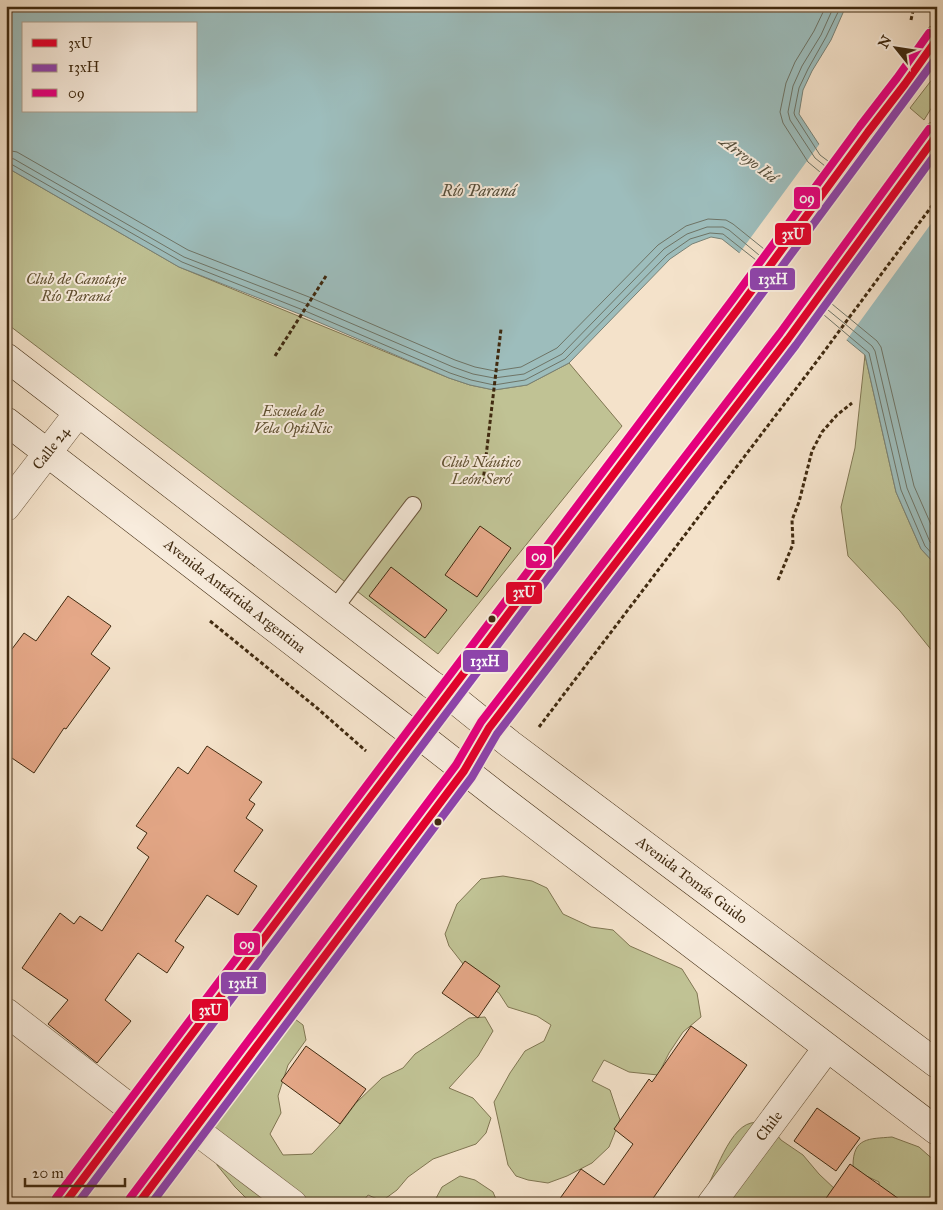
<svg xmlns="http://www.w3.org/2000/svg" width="943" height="1210" font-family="'IM FELL Great Primer',serif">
	<rect width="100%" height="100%" fill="#f4e2ca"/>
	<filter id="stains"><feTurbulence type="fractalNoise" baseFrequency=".004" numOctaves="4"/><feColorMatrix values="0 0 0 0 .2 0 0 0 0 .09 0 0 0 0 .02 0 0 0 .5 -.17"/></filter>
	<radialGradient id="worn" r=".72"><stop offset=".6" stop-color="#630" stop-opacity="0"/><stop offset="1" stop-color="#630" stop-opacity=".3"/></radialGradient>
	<path fill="#c0c294" stroke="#807652" d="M 937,73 L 937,99 L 924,120 L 910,108 Z
		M 6,167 L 179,267 L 449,378 L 470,385 L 494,390 L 527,385 L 569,363 L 622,426 L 438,654 L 313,557 L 6,323 Z
		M 865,355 L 896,492 L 921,549 L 937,566 L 937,657 L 900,611 L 848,556 L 841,507 L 855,448 Z
		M 503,876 L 532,881 L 547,888 L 563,914 L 591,927 L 613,930 L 630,946 L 682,969 L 697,993 L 701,1017 L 683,1032 L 669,1053 L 658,1075 L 629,1072 L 604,1060 L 592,1081 L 610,1090 L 620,1120 L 609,1147 L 592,1163 L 567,1176 L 548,1183 L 528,1180 L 516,1176 L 508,1165 L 494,1102 L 510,1073 L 525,1051 L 544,1041 L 551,1025 L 537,1016 L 508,1007 L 499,993 L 474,978 L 449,946 L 445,934 L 457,904 L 481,879 Z
		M 485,1017 L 493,1031 L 478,1056 L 449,1088 L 473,1098 L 491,1118 L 486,1133 L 476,1144 L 433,1159 L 408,1177 L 397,1190 L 382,1201 L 368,1195 L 361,1204 L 261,1204 L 246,1198 L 235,1187 L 217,1165 L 214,1124 L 283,1018 L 295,1019 L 303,1025 L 306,1040 L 288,1065 L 278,1096 L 281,1113 L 270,1134 L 283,1155 L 312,1154 L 338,1127 L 356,1103 L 382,1078 L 403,1068 L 415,1054 L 441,1037 L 469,1018 Z
		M 767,1122 L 781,1140 L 803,1155 L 819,1174 L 837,1191 L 837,1204 L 697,1204 C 713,1185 726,1129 751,1123 C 756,1122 762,1122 767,1122 Z
		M 892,1137 L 919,1147 L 937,1163 L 937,1204 L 871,1204 L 879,1196 L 879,1182 L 860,1173 L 853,1166 C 853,1137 869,1139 892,1137 Z
		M 460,1176 L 475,1180 L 493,1192 L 498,1204 L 433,1204 L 442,1187 Z"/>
	<path fill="#9dbdbc" stroke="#788277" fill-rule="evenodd" d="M 6,6 L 846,6 L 831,40 L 812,71 L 803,90 L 799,114 L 824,152 L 931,223 L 937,225 L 937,566 L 921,549 L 896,492 L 865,355 L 785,289 L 722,239 L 711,237 L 692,244 L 670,259 L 569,363 L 527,385 L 494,390 L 470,385 L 449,378 L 302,315 L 179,267 L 6,167 ZM 24,24 L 196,24 L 196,111 L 24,111 Z"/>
	<path fill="#f4e2ca" d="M 821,142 L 826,150 L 933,221 L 845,342 L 783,291 L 738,255 Z"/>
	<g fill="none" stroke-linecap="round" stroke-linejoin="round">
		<path stroke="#6e7466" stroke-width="1" d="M 6,150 L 17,152 L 188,250 L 309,297 L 455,360 L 475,367 L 495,371 L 521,367 L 557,348 L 658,245 L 686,226 L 708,219 L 726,220 L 733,224 L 764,249
			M 6,157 L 14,159 L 184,257 L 306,304 L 453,367 L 473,374 L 494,378 L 524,374 L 562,354 L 664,249 L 687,234 L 707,227 L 723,227 L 729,230 L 759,255
			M 828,161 L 820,155 L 795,116 L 794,113 L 799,88 L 808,69 L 826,37 L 841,6
			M 6,163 L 11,164 L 182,262 L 303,310 L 450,373 L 471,380 L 494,385 L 525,380 L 565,359 L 667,255 L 690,239 L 710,233 L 723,234 L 756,260
			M 825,166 L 815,158 L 790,120 L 788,112 L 793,86 L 802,66 L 821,35 L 834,6
			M 820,172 L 808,162 L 783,123 L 780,112 L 786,83 L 795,62 L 814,31 L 826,6
			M 832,304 L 877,341 L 881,347 L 914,486 L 937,538
			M 828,310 L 872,346 L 875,351 L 907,488 L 930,542 L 937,549
			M 824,315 L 869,353 L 901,490 L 925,546 L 937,559"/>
	</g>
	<path fill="#e5a888" stroke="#402a10" d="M 480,526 L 511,548 L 477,597 L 445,575 Z
		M 391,567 L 447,610 L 425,638 L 369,596 Z
		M 68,596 L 111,626 L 91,654 L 110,668 L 66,729 L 64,728 L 34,773 L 6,754 L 6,657 L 24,633 L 36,641 Z
		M 207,746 L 262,782 L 249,800 L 255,804 L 246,818 L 263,830 L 234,871 L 257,886 L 238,915 L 207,895 L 175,941 L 184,947 L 167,973 L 138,953 L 105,1000 L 131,1021 L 97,1063 L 48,1024 L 68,1000 L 22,968 L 60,913 L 74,924 L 80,916 L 102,931 L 149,857 L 137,848 L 147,833 L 136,826 L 178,767 L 188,774 Z
		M 465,961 L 500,986 L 478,1018 L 442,993 Z
		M 691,1026 L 747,1065 L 649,1204 L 556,1204 L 581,1169 L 604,1185 L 633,1144 L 614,1129 L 649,1079 L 652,1082 Z
		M 306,1046 L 366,1089 L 340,1124 L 281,1081 Z
		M 817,1108 L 860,1138 L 836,1171 L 794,1141 Z
		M 850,1164 L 906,1204 L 822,1204 Z"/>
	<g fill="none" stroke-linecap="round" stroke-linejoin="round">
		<g stroke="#6d583e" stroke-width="18">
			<path id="service" d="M 334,609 L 413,505"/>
		</g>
		<g stroke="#6d583e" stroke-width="29">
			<path id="minor" d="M 6,507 L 78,413
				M 6,1012 L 134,1111
				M 194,1129 L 293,1204
				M 711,1204 L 827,1048"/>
		</g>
		<g stroke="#402a10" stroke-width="29">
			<path id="secondary" d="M 6,357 L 431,684 L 438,689 L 448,694 L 510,744 L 937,1064
				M 6,421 L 398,723 L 406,729 L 418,734 L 500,798 L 937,1131"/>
		</g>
		<g stroke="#402a10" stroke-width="29">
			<path id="primary" d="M 64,1204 L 741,305 L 868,132 L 905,84 L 937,39
				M 138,1204 L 464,771 L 489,728 L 788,339 L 937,135"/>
		</g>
		<path stroke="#402a10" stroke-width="3" stroke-dasharray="4 2.5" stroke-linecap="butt" d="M 911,20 L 914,6
			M 275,356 L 326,276
			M 483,482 L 501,329
			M 778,580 L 793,544 L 792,520 L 799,502 L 812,451 L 822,432 L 837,415 L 852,403
			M 210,621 L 317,708 L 366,751
			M 539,727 L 817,361 L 937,199"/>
		<use href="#service" stroke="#f8ecdd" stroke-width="16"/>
		<use href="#minor" stroke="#f8ecdd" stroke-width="28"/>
		<use href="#secondary" stroke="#f8ecdd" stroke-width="28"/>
		<use href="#primary" stroke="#eac185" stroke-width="28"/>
		<g stroke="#f8ecdd" stroke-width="11">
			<path id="bus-1" d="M 64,1204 L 741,305 L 868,132 L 905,84 L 937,39
				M 138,1204 L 464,771 L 489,728 L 788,339 L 937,135"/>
		</g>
		<g stroke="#f8ecdd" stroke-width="11">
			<path id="bus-2" d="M 77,1204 L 749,311 L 937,57
				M 151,1204 L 472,777 L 497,734 L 796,345 L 937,152"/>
		</g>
		<g stroke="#f8ecdd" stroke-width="11">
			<path id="bus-3" d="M 56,1198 L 733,299 L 860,126 L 897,78 L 929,33
				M 130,1198 L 456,765 L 481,722 L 780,333 L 929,129"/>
		</g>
		<use href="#bus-1" stroke="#e4002b" stroke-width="8"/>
		<use href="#bus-2" stroke="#8e44ad" stroke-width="8"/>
		<use href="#bus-3" stroke="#e5007d" stroke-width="8"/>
	</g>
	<g fill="#402a10" stroke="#f8ecdd" stroke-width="2">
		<circle cx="492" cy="619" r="4.5"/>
		<circle cx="438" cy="822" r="4.5"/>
	</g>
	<g text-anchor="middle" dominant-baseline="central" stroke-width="4" stroke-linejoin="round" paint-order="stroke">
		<g font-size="15" font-style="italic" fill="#605031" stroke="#f8ecdd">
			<text x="76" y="279">Club de Canotaje<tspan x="76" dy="17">Río Paraná</tspan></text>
			<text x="293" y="411">Escuela de<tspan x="293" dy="17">Vela OptiNic</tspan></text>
			<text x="481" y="462">Club Náutico<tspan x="481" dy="17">León Seró</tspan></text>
		</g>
		<g font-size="15" fill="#402a10" stroke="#f8ecdd">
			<text transform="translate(51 448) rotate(-52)">Calle 24</text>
			<text transform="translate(235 596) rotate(38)">Avenida Antártida Argentina</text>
			<text transform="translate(692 880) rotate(37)">Avenida Tomás Guido</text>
			<text transform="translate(769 1126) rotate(-53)">Chile</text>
		</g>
		<g font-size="16" font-style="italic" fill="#574f3b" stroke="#f8ecdd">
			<text transform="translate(749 159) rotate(37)">Arroyo Itá</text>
			<text x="479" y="190">Río Paraná</text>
		</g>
	</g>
	<g stroke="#f8ecdd" stroke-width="2">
		<rect x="793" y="186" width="28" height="24" rx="5" fill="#e5007d"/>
		<rect x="774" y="222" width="38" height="24" rx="5" fill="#e4002b"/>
		<rect x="749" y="267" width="47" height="24" rx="5" fill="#8e44ad"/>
		<rect x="525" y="545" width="28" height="24" rx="5" fill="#e5007d"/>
		<rect x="505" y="581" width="38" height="24" rx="5" fill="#e4002b"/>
		<rect x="462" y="649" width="47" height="24" rx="5" fill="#8e44ad"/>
		<rect x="233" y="932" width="28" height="24" rx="5" fill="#e5007d"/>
		<rect x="220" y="971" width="47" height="24" rx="5" fill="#8e44ad"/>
		<rect x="191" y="998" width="38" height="24" rx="5" fill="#e4002b"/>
	</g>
	<g font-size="14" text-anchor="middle" font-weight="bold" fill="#fff">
		<text x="807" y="203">09</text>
		<text x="793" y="239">3xU</text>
		<text x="773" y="284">13xH</text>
		<text x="539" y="561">09</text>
		<text x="524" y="597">3xU</text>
		<text x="485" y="666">13xH</text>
		<text x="247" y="949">09</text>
		<text x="243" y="988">13xH</text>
		<text x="210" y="1015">3xU</text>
	</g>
	<rect width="943" height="1210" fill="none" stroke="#f4e2ca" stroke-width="25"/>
	<rect x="8" y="8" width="928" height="1195" fill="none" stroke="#402a10" stroke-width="2.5"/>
	<rect x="12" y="12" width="918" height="1185" fill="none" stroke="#402a10"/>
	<rect x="22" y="22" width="175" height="90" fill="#f8ecdd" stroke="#ae9e8b"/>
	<rect x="32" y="39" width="25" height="8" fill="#e4002b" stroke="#ae9e8b"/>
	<text x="68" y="48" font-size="15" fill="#402a10">3xU</text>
	<rect x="32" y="64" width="25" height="8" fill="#8e44ad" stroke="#ae9e8b"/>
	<text x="68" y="72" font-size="15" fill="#402a10">13xH</text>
	<rect x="32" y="89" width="25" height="8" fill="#e5007d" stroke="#ae9e8b"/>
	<text x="68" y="98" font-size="15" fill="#402a10">09</text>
	<g transform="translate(896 48) rotate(300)" stroke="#f8ecdd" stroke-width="4" paint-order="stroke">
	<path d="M0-4L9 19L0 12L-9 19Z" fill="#402a10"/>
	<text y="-8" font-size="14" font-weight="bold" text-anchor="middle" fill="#402a10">N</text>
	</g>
	<path d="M25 1178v8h100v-8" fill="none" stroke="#402a10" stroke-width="2.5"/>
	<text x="32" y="1178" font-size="15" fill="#402a10" stroke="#f8ecdd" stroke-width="4" paint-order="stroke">20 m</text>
	<rect width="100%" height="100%" filter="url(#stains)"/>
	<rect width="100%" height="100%" fill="url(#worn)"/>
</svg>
